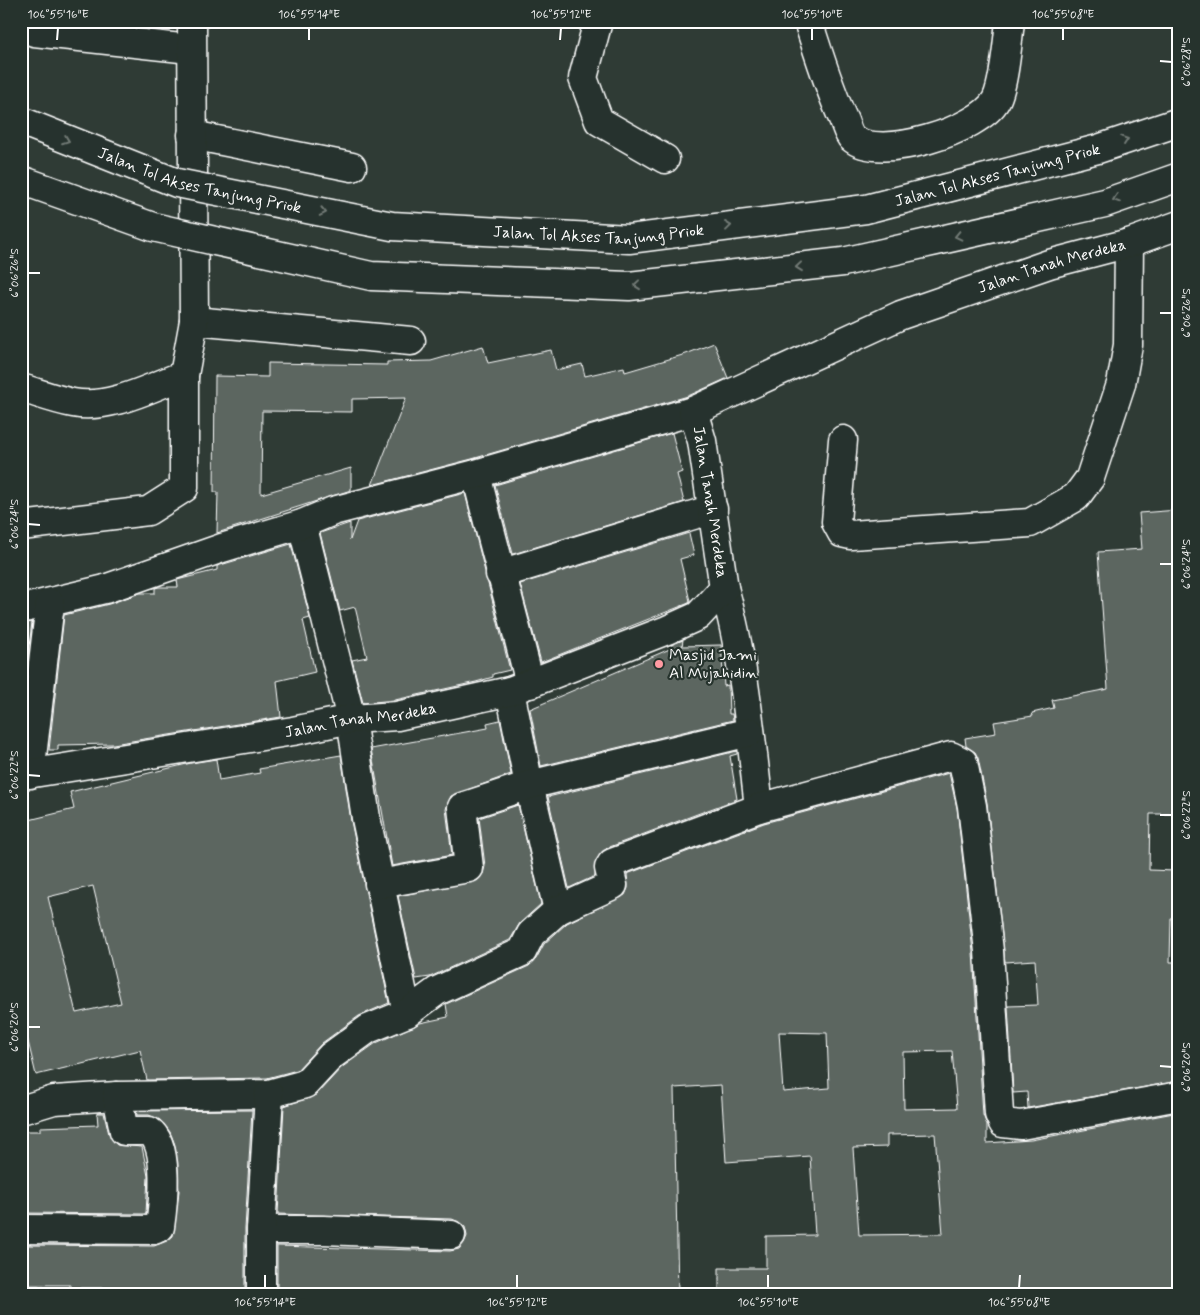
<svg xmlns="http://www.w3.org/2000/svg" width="1200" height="1315" font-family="Mynerve,sans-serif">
	<rect width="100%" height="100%" fill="#2f3b35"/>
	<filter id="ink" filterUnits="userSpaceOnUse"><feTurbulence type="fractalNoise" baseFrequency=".02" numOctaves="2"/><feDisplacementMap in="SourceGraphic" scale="10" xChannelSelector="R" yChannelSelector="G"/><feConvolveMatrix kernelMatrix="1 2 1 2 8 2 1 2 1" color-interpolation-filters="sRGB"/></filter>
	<g filter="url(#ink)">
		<path fill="#5b6661" stroke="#fff" fill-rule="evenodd" d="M 714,343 L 728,378 L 688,396 L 472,459 L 372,485 L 406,398 L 352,399 L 352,412 L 262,411 L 261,494 L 351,468 L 351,490 L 217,533 L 218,492 L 214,492 L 215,376 L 268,377 L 268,363 L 387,365 L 387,362 L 431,361 L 483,346 L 488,363 L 551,350 L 556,370 L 582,364 L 585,376 L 624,367 L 625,372 L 686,354 Z
			M 672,433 L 682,472 L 677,474 L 684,502 L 513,554 L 495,485 Z
			M 465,493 L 510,670 L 493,674 L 493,677 L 476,682 L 395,700 L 363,703 L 352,660 L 367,657 L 355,607 L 340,611 L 320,533 L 350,523 L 350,540 L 357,521 Z
			M 1178,510 L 1179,667 L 1175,667 L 1179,697 L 1179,761 L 1177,761 L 1176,814 L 1150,814 L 1149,870 L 1174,871 L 1174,918 L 1171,918 L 1170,962 L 1179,962 L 1179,1081 L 1028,1108 L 1027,1092 L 1013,1093 L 1008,1006 L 1038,1005 L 1035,960 L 1005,962 L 987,803 L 978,758 L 975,752 L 966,746 L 965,738 L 996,733 L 994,722 L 1033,716 L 1032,713 L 1054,708 L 1052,700 L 1108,689 L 1098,552 L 1142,549 L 1139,513 Z
			M 689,533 L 694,555 L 680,559 L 690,601 L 689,603 L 541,662 L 520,584 Z
			M 291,544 L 310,618 L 303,620 L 315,672 L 277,681 L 281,717 L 113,744 L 58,745 L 58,750 L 49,750 L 64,615 L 109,604 L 140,593 L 155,593 L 155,588 L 159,587 L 178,587 L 177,580 L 217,570 L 217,566 Z
			M 32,622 L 21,714 L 21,624 Z
			M 683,640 L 682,646 L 721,645 L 724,686 L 728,685 L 729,714 L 732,714 L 733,720 L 541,766 L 530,709 L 672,648 L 671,645 Z
			M 500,720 L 511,774 L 451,796 L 446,809 L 452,855 L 392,866 L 371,749 L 488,728 L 487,723 Z
			M 737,751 L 737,754 L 730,756 L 737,799 L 607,848 L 596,860 L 595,876 L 569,888 L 548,797 Z
			M 341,755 L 351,821 L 389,1003 L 359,1016 L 322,1043 L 297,1070 L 267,1078 L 147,1080 L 140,1050 L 36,1075 L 26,1033 L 21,1034 L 21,822 L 74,809 L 70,792 L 191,763 L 216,759 L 219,780 L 260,773 L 259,769 ZM 93,886 L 121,1003 L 76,1013 L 48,897 Z
			M 949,773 L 957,808 L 973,952 L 983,1115 L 987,1125 L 987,1143 L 1031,1140 L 1179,1112 L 1179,1294 L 719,1294 L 719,1268 L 766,1268 L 766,1236 L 815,1235 L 810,1156 L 726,1162 L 721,1085 L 674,1088 L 678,1294 L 277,1294 L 277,1246 L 450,1251 L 459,1249 L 464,1243 L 467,1236 L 465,1227 L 459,1222 L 452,1219 L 278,1214 L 284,1106 L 316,1095 L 341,1068 L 376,1043 L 420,1023 L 448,1017 L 446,1004 L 529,966 L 536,959 L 544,944 L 567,923 L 625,895 L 628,888 L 627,874 L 764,823 ZM 779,1032 L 827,1033 L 829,1088 L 783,1092 ZM 952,1051 L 957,1108 L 904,1109 L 903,1052 ZM 935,1134 L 943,1234 L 859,1235 L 853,1148 L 887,1147 L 887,1135 Z
			M 518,805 L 541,904 L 520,923 L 510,940 L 430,977 L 416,979 L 398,896 L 478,880 L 483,874 L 485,866 L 479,818 Z
			M 252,1110 L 245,1229 L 245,1294 L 106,1294 L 106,1288 L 70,1288 L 70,1285 L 21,1285 L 21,1245 L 154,1246 L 167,1241 L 173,1236 L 179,1191 L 175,1145 L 170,1132 L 160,1120 L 149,1115 L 137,1115 L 136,1111 Z
			M 97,1113 L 104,1113 L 109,1134 L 117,1145 L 142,1147 L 148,1176 L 146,1214 L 21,1213 L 21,1131 L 40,1131 L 40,1127 L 98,1125 Z"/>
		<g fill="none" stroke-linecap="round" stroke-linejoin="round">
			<g stroke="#fff" stroke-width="31">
				<g id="minor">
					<path d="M 598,21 L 583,78 L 599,121 L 665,159"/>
					<path d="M 808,21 C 819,55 829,89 844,121 C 846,126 848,134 852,138 C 879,162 980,130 996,100 C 1004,85 1008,39 1010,21"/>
					<path d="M 34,32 L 190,49"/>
					<path d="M 192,135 L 352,167"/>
					<path d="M 194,321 L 411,341"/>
					<path d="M 21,388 C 38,393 56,400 73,403 C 110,410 151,387 184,375"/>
					<path d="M 843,440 L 836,522 L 842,533 L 851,535 L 1030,523 L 1076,497 L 1090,478 L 1121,384 L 1128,345 L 1129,243"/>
					<path d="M 476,474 C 493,544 513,614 530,684"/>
					<path d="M 302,524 L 351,719 L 366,818 L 407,1013"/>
					<path d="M 21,526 L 148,511 L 184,488 L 184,375 L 194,321 L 192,21"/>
					<path d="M 500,574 L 713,509"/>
					<path d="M 724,588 C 744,657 751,737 759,808"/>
					<path d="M 21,609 L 105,589 L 222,548 L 302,524 L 333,511 L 476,474 L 693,411"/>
					<path d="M 510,691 L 529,785 L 558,910"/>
					<path d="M 30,774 L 50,603"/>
					<path id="s1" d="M 21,775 L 293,731 L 351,719 L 397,716 L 510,691 L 667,630 L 698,616 L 724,588 L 702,441 L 693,411 L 901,315 L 1049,264 L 1129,243 L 1179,225"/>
					<path d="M 379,884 L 469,868 L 462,807 L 529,785 L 750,732"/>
					<path d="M 21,1110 L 54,1100 L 117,1096 L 269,1094 L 305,1084 L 331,1056 L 368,1029 L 407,1013 L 437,991 L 522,952 L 531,934 L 558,910 L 613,885 L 609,868 L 612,863 L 759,808 L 951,756 L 963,762 L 972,806 L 989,951 L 999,1114 L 1003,1123 L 1021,1125 L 1179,1096"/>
					<path d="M 21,1229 L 154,1230 L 160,1227 C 163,1206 170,1144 149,1131 L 124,1131 L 117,1096"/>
					<path d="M 261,1230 L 323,1230 L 451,1235"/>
					<path d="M 261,1294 L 261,1230 L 269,1094"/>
				</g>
			</g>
			<use href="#minor" stroke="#26332d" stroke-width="28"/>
			<g stroke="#fff" stroke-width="31" stroke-linecap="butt">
				<g id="highway-bridge">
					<path id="s2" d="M 21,121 L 177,183 L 392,226 L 629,239 L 866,209 L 1098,149 L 1179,122"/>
					<path d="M 21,180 L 153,227 L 371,276 L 629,286 L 843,262 L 1105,203 L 1179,177"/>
				</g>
			</g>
			<use href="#highway-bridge" stroke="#26332d" stroke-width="28"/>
		</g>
		<defs><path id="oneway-chevron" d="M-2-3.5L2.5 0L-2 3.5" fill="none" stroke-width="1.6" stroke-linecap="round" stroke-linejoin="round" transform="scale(1.25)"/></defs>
		<g stroke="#727a76">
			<use href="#oneway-chevron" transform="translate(66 140) rotate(21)"/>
			<use href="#oneway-chevron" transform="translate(1125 140) rotate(-19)"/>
			<use href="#oneway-chevron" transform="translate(1116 199) rotate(161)"/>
			<use href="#oneway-chevron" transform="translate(323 212) rotate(11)"/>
			<use href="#oneway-chevron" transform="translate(728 226) rotate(-7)"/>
			<use href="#oneway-chevron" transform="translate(958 236) rotate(167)"/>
			<use href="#oneway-chevron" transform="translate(799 267) rotate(174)"/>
			<use href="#oneway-chevron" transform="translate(637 285) rotate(174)"/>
		</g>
	</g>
	<path fill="none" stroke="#fff" stroke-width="2" d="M 57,40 L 58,28M 309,40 L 309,28M 560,40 L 561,28M 812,40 L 812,28M 1063,40 L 1063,28M 1160,61 L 1172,62M 28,273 L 40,273M 1160,313 L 1172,313M 28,524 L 40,525M 1160,564 L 1172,564M 28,775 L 40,776M 1160,815 L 1172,815M 28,1027 L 40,1027M 1160,1066 L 1172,1067M 265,1288 L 265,1275M 517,1288 L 517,1275M 768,1288 L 768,1275M 1019,1288 L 1020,1275"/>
	<circle fill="#ff9aa2" stroke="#26332d" stroke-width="2" cx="659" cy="664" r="5"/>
	<g text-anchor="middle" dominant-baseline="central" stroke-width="4.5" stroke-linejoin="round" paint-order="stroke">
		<g font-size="16" fill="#fff" stroke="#26332d">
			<text stroke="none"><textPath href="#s2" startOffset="999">Jalan Tol Akses Tanjung Priok</textPath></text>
			<text stroke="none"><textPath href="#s2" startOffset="189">Jalan Tol Akses Tanjung Priok</textPath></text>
			<text stroke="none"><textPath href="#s2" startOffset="594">Jalan Tol Akses Tanjung Priok</textPath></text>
			<text stroke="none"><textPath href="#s1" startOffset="1305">Jalan Tanah Merdeka</textPath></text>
			<text transform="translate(710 502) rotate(81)">Jalan Tanah Merdeka</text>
			<text stroke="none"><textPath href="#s1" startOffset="344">Jalan Tanah Merdeka</textPath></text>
		</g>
		<g font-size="16" fill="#fff" stroke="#26332d" text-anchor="start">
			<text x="669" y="655">Masjid Jami<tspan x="669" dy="18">Al Mujahidin</tspan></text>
		</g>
	</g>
	<rect width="1200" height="1315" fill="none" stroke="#26332d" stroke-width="55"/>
	<rect x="28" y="28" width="1144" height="1260" fill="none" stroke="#fff" stroke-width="2"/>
	<g font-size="12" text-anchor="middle" fill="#fff">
		<text x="58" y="18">106°55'16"E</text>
		<text x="309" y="18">106°55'14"E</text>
		<text x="561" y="18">106°55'12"E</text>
		<text x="812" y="18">106°55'10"E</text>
		<text x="1063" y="18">106°55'08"E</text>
		<text transform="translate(1186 62) rotate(-90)" y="4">6°06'28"S</text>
		<text transform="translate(14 273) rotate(-90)" y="4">6°06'26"S</text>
		<text transform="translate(1186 313) rotate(-90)" y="4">6°06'26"S</text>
		<text transform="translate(14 524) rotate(-90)" y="4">6°06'24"S</text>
		<text transform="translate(1186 564) rotate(-90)" y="4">6°06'24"S</text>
		<text transform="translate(14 775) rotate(-90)" y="4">6°06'22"S</text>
		<text transform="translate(1186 815) rotate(-90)" y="4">6°06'22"S</text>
		<text transform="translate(14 1027) rotate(-90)" y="4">6°06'20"S</text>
		<text transform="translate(1186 1067) rotate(-90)" y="4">6°06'20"S</text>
		<text x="265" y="1306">106°55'14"E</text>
		<text x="517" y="1306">106°55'12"E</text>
		<text x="768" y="1306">106°55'10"E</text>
		<text x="1019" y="1306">106°55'08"E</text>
	</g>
</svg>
